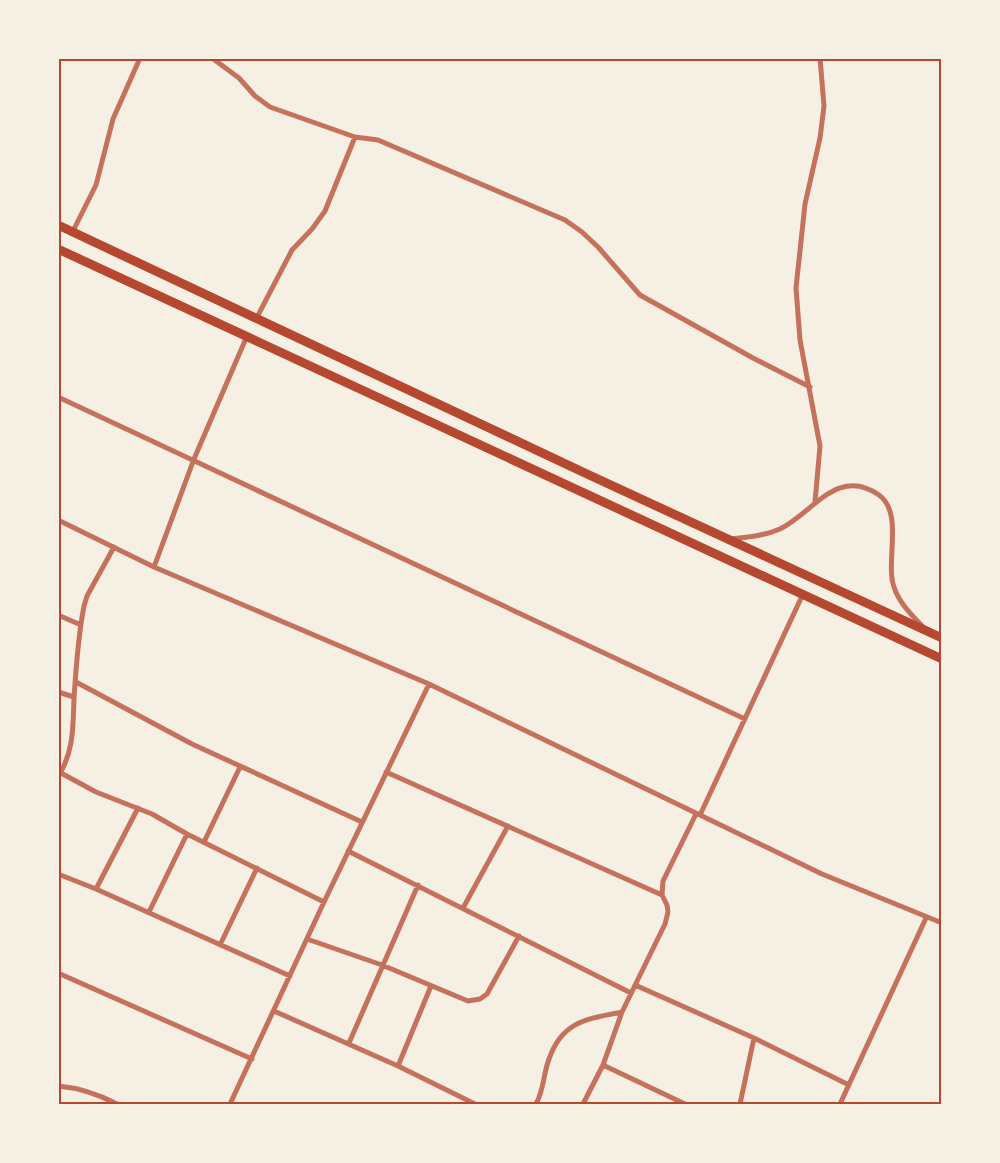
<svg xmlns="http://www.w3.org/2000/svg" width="1000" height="1163" font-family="'Work Sans',sans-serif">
	<rect width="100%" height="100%" fill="#f6efe4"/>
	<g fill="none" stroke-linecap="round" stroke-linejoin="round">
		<path stroke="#c5725c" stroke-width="5" d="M 212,58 L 239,78 L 255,96 L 270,107 L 355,137 L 378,140 L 565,220 L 582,232 L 598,247 L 640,295 L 753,358 L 810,387
			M 73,231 L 96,185 L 113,119 L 140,58
			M 256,319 L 292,250 L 312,229 L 325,211 L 355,137
			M 58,397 L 745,719
			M 815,502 L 820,446 L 800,340 L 796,288 L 805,204 L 820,138 L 824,106 L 820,58
			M 58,520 L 154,567 L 429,684 L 822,874 L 942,923
			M 730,539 C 747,537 764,536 780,529 C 813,513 837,466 879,495 C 904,513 885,562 894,587 C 899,603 912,615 923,627
			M 154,567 L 194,459 L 247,336
			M 58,615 L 81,625
			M 76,682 L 192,744 L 362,822
			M 58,692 L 74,697
			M 386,772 L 662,895
			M 61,773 L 96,792 L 152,814 L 187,834 L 324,902
			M 59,775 C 74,751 73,725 74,698 C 76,668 78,636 84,606 L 87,596 L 114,547
			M 700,815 L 803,594
			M 204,842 L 240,767
			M 348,851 L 631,993
			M 58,874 L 96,889 L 290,976
			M 96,889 L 138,808
			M 463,908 L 508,826
			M 149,912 L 187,834
			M 307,939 L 382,965 L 468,1001 L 480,999 L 487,994 L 519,936
			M 220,945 L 257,868
			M 58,973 L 252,1059
			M 635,985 L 754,1038 L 849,1085
			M 274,1011 L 398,1066 L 475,1104
			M 349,1043 L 418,885
			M 603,1065 L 685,1104
			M 398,1066 L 431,986
			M 58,1086 C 81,1088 98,1094 117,1104
			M 230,1104 L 324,902 L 429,684
			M 536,1104 C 544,1090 543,1075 549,1059 C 562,1021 587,1019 622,1012
			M 583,1104 L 603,1065 L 622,1012 L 665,924 L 668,912 L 667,905 L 662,895 L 663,881 L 696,814
			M 740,1104 L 754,1038
			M 840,1104 L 926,918"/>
		<path stroke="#b5482f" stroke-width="9" d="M 58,225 L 587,474 L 942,638
			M 58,249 L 942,659"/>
	</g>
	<rect width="1000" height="1163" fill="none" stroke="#f6efe4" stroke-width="120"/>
	<rect x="60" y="60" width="880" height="1043" fill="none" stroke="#b5482f" stroke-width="2"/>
</svg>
